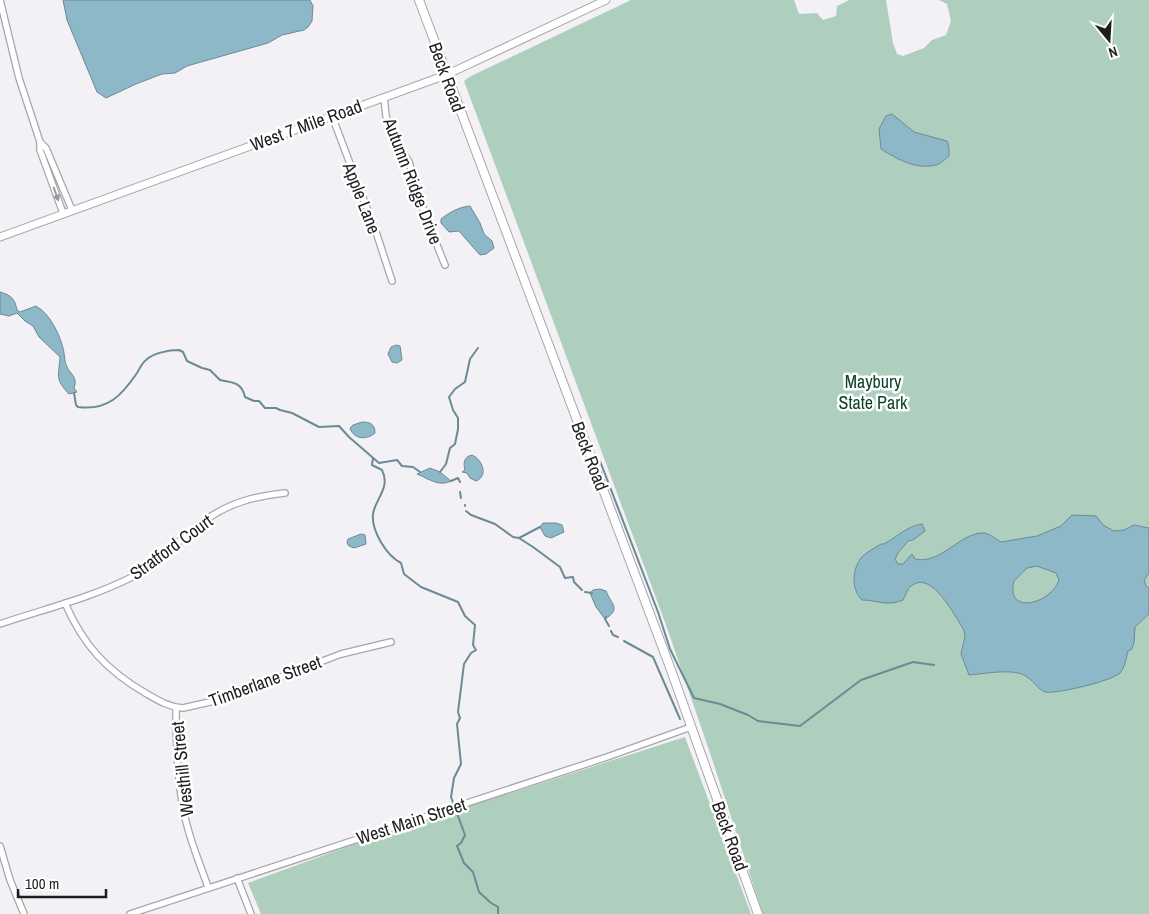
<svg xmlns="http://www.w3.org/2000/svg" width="1149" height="914" font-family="'Archivo Narrow',sans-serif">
	<rect width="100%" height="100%" fill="#f3f1f5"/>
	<path fill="#afcfbe" d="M 631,0 L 794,0 L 799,14 L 817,13 L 823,20 L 836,16 L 837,6 L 849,0 L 886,0 L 893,43 L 897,54 L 903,56 L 924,48 L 932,40 L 946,35 L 951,21 L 947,4 L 939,0 L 1149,0 L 1149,914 L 763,914 L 710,753 L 666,625 L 464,81 L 471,76 Z
		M 685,737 L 751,914 L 261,914 L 248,883 L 385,833 Z"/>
	<path fill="#8db8c7" stroke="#6c8a95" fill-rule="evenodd" d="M 63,0 L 310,0 L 313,6 L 312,21 L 308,27 L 304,30 L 282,35 L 268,43 L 187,66 L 175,73 L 162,74 L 136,84 L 106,98 L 97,92 L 67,20 Z
		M 892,114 L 914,132 L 947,141 L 949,147 L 949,156 C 945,159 941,164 936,165 C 916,170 897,159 881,149 L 879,129 L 886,116 Z
		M 470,206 L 480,223 L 484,234 L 492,241 L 494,248 L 486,254 L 480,255 L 459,231 L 449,232 L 441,223 L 441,219 C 450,212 459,207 470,206 Z
		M 0,292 C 11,295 15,299 17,310 L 20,312 L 36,306 C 50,314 59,333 63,348 C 65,354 64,362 67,367 C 71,375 78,377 74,388 L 77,392 L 69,394 C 54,378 59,376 60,357 L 39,337 L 33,326 L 25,321 L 17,313 L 9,316 L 0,314 Z
		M 396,345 L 400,346 L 402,360 L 397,363 L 392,362 L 388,354 L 391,347 Z
		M 362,422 C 370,422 375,424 375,433 C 367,440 354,440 350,428 L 353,425 Z
		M 472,455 C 482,459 489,476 476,481 L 470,478 L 467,473 L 462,472 L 465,470 C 463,462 464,457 472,455 Z
		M 430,468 L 440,472 L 451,481 C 439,487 429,479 417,474 Z
		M 1072,515 L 1096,516 L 1103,525 L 1114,531 L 1124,530 L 1134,525 L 1149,528 L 1149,573 L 1144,580 L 1146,586 L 1149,588 L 1149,614 L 1135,627 L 1134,642 L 1132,649 L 1128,651 C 1126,659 1125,667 1120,673 C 1112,681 1057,694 1046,692 C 1035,690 1033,673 1011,672 C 997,671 982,674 969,675 L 961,654 L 965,636 L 964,630 C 955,617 932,569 911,586 C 907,589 906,595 903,600 C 886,607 879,600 862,600 C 851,589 852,570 861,558 C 866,552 875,548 881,544 L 884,544 C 897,537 907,526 922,524 L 925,531 L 913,540 L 908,541 L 898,553 L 895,559 L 898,564 L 903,564 L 912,554 L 915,559 C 941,565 960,532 984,533 C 991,534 995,539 1001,542 L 1037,536 L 1061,526 ZM 1037,566 L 1056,573 L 1059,580 C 1051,604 1005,616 1014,581 L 1027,568 Z
		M 543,523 L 556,523 L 562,525 L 564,532 L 551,538 L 545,536 L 540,527 Z
		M 361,534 L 365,535 L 366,544 L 354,548 L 349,546 L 347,543 L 348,539 Z
		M 600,589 L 606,591 C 612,605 621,609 605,619 L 596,607 L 590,593 L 593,590 Z"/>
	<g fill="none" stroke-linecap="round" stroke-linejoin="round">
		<path stroke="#6c8a95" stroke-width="2" d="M 74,393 L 76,405 L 78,407 C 108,411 122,395 137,373 C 140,368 142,363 146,360 C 153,353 169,350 179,350 L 183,352 L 187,361 L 202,368 L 210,370 L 220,380 C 233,382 242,383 245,397 L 254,401 L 259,401 L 265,408 L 276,408 L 280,410 L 292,413 L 319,427 L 339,426 L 349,437 L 379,463 L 397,460 L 402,466 L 413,467 L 420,472
			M 373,458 L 372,465 L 382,470 C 391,488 375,499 373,514 C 371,531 387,556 401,563 L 404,574 L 421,587 L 458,602 L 465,616 L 475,625 L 473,645 L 476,650 L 471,653 L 464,664 L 458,712 L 460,718 L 457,724 L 461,764 L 454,778 L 451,797 L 465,835 L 461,843 L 457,846 L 464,863 L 473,872 L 479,892 L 491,903 L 498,907 L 498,914
			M 600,461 L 658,612 L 670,649 L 694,698 L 720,704 L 748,715 L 758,721 L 800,726 L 861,680 L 913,662 L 934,665
			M 440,472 L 446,464 L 450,448 L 455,444 L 458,429 L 458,418 L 453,410 L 449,397 L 455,389 L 465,382 L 470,359 L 478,348
			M 451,481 L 458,478 L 460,482
			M 460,492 L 461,498
			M 465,505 L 465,506
			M 466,511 L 471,515 L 495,524 L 513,537 L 519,538 L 533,547 L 560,567 L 565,578 L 573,577 L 574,582 L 582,590
			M 519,538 L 540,527
			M 585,592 L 592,593
			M 606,617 L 605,619 L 609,626
			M 611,631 L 613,635 L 618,637
			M 624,641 L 653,657 L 680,719"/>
		<g stroke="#a8a6aa" stroke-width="8">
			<path id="minor" d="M 0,0 L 19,78 L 40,142 L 40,150 L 63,213
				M 384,97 L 386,116 L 392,135 L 409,162 L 426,218 L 445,265
				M 332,116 L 377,235 L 392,281
				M 40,142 L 46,148 L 72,210
				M 65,603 C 83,645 107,671 147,694 C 159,701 169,707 183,708 L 223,699 L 341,654 L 391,642
				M 0,624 C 44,609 91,598 132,577 C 161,562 181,537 207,519 C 231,502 257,496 285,493
				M 176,708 C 176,742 177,783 185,817 C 190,841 200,864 208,887
				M 0,846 L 10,880 L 24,914
				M 237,878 L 251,914
				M 130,914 L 607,757 L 691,727"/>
		</g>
		<g stroke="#a8a6aa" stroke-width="9">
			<path id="tertiary" d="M 0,237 L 446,75 L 606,0"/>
		</g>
		<g stroke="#a8a6aa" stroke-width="10">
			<path id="secondary" d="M 419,0 L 671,670 L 758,914"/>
		</g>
		<use href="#minor" stroke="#fff" stroke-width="5.5"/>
		<use href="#tertiary" stroke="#fff" stroke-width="7"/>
		<use href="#secondary" stroke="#fff" stroke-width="8"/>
	</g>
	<defs><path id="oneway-solid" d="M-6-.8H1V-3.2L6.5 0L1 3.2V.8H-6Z" transform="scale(1.25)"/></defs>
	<use fill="#9a9a9a" href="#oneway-solid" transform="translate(56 194) rotate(70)"/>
	<g text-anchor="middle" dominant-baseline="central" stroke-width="5" stroke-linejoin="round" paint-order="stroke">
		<g font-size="18" fill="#1e1e1f" stroke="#fff">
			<text transform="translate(447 77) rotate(70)">Beck Road</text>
			<text transform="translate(306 125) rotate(-20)">West 7 Mile Road</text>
			<text transform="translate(413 181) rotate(69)">Autumn Ridge Drive</text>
			<text transform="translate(362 198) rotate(69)">Apple Lane</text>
			<text transform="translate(590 456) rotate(69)">Beck Road</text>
			<text transform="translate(171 547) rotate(-36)">Stratford Court</text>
			<text transform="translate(265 681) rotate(-20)">Timberlane Street</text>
			<text transform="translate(182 769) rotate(-96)">Westhill Street</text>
			<text transform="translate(411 821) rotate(-18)">West Main Street</text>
			<text transform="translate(730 836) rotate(70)">Beck Road</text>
		</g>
		<g font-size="18" fill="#10432f" stroke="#fff">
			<text x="873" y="381">Maybury<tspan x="873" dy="21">State Park</tspan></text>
		</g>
	</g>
	<g transform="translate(1109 40) rotate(162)" stroke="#ffffff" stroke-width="4" paint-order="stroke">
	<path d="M0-4L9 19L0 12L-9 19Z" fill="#1e1e1f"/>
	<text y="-8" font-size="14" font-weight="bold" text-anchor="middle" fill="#1e1e1f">N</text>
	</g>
	<path d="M18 889v8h88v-8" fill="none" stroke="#1e1e1f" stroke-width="2.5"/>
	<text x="25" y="889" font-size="15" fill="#1e1e1f" stroke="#ffffff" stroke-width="4" paint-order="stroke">100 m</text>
</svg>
